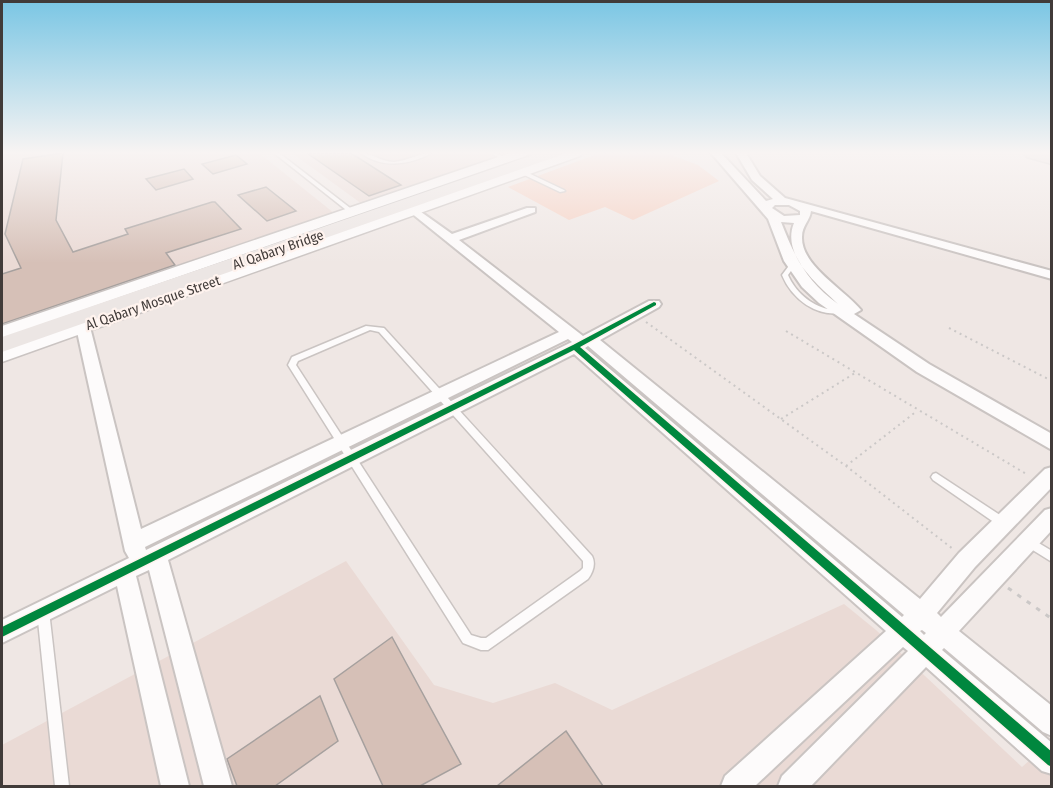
<svg xmlns="http://www.w3.org/2000/svg" width="1053" height="788" font-family="'Fira Sans Condensed',sans-serif">
	<rect width="100%" height="100%" fill="#efe7e4"/>
	<path fill="#eadad5" d="M 2,153 L 259,153 L 334,213 L 2,326 Z
		M 292,153 L 512,153 L 362,204 Z
		M 346,561 L 434,685 L 493,703 L 555,683 L 612,710 L 844,604 L 876,630 L 1022,767 L 1031,759 L 1052,777 L 1051,786 L 2,786 L 2,745 Z"/>
	<path fill="#f6d1c3" d="M 600,153 L 666,153 L 698,165 L 719,181 L 633,220 L 605,207 L 569,220 L 508,187 Z"/>
	<path fill="#d6c0b7" stroke="#a6a09e" stroke-width="1.5" d="M 63,153 L 56,220 L 73,252 L 128,234 L 125,229 L 212,202 L 215,202 L 241,229 L 166,253 L 175,265 L 2,324 L 2,274 L 21,268 L 5,234 L 23,159 Z
		M 307,153 L 351,153 L 401,185 L 369,196 Z
		M 236,155 L 247,164 L 213,174 L 202,164 Z
		M 184,169 L 193,179 L 156,190 L 146,179 Z
		M 266,187 L 296,211 L 267,221 L 238,195 Z
		M 392,637 L 461,764 L 420,786 L 383,786 L 334,679 Z
		M 320,696 L 338,741 L 275,786 L 237,786 L 227,759 Z
		M 566,731 L 603,786 L 497,786 Z"/>
	<g fill="none" stroke-linecap="round" stroke-linejoin="round">
		<g stroke="#cac4c2" stroke-width="3">
			<path id="service" d="M 274,153 L 279,153 L 354,211 L 354,213 L 350,213 Z
				M 361,153 C 372,153 381,162 394,162 C 407,161 419,153 432,153 C 409,165 382,169 361,153 Z
				M 491,153 L 496,153 L 507,159 L 503,160 Z
				M 522,170 L 564,190 L 565,191 L 560,192 L 520,173 L 519,172 Z
				M 793,262 L 796,264 L 788,275 C 795,291 810,305 828,309 C 833,310 838,309 842,309 L 844,311 L 842,313 C 816,317 792,299 782,275 L 791,263 Z
				M 366,326 L 384,328 L 592,556 C 596,564 593,572 588,579 L 488,650 L 481,650 L 463,643 L 288,365 L 292,357 ZM 370,330 L 379,332 L 583,561 L 583,568 L 580,571 L 486,638 L 481,638 L 471,635 L 296,365 L 298,361 Z
				M 936,473 L 1006,519 L 1007,522 L 1006,525 L 1002,526 L 998,525 L 933,480 L 931,477 L 933,474 Z
				M 1027,536 L 1052,551 L 1052,562 L 1023,544 L 1022,541 L 1023,538 Z
				M 43,605 L 47,607 L 49,611 L 69,786 L 55,786 L 37,611 L 39,607 Z"/>
		</g>
		<g stroke="#cac4c2" stroke-width="4">
			<path id="minor" d="M 711,153 L 721,153 L 766,201 L 773,199 L 752,180 L 736,153 L 746,153 L 760,176 L 785,198 L 1052,271 L 1052,279 L 811,211 C 810,221 802,225 802,237 C 801,266 845,290 861,310 L 854,314 L 929,364 L 1052,434 L 1052,450 L 917,372 L 819,303 L 802,287 L 784,261 L 768,219 ZM 775,205 L 789,205 L 800,211 L 800,215 L 784,216 L 772,208 ZM 781,222 L 794,223 C 781,255 817,284 838,304 C 806,281 795,257 781,222 Z
				M 414,207 L 452,234 L 527,208 L 535,208 L 535,212 L 459,240 L 583,336 L 649,301 L 659,301 L 661,304 L 659,307 L 600,340 L 920,599 L 959,553 L 1045,469 L 1052,467 L 1052,487 L 975,567 L 937,613 L 941,617 L 1045,510 L 1052,508 L 1052,530 L 959,631 L 1052,706 L 1052,736 L 1043,732 L 944,648 L 942,650 L 1052,743 L 1052,774 L 1042,771 L 926,667 L 811,786 L 778,786 L 782,776 L 908,651 L 903,647 L 755,786 L 721,786 L 725,776 L 886,631 L 574,354 L 168,560 L 232,786 L 204,786 L 149,570 L 136,576 L 189,786 L 161,786 L 117,586 L 2,643 L 2,620 L 129,558 L 125,551 L 76,327 L 83,322 L 90,327 L 141,529 L 559,332 L 410,212 L 408,210 ZM 568,339 L 572,342 L 146,550 L 145,547 ZM 588,346 L 904,615 L 902,617 L 585,348 ZM 922,630 L 926,633 L 924,635 L 920,631 Z"/>
		</g>
		<g stroke="#cac4c2" stroke-width="3">
			<path id="tertiary" d="M 510,153 L 528,153 L 526,156 L 2,338 L 2,326 Z
				M 565,153 L 582,153 L 580,156 L 2,362 L 2,349 Z"/>
		</g>
		<g stroke="#c8c4c3" stroke-width="2">
			<path id="primary" d="M 539,153 L 560,153 L 558,156 L 2,352 L 2,337 Z"/>
		</g>
		<g stroke="#c8c4c3" stroke-width="3">
			<path id="motorway" d="M 1024,153 L 1052,153 L 1052,164 L 1027,157 Z"/>
		</g>
		<path stroke="#cbc8c7" stroke-width="2" stroke-dasharray="2 4" stroke-linecap="butt" d="M 646,322 L 846,466 L 953,549
			M 949,328 L 1052,381
			M 786,331 L 1028,475
			M 781,419 L 855,373
			M 846,466 L 917,411"/>
		<path stroke="#cbc8c7" stroke-width="3" stroke-dasharray="4.5 7" stroke-linecap="butt" d="M 1008,588 L 1052,619"/>
		<use href="#service" fill="#fdfbfb" fill-rule="evenodd"/>
		<use href="#minor" fill="#fdfbfb" fill-rule="evenodd"/>
		<use href="#tertiary" fill="#fdfbfb" fill-rule="evenodd"/>
		<use href="#primary" fill="#ece6e4" fill-rule="evenodd"/>
		<use href="#motorway" fill="#e1d8d5" fill-rule="evenodd"/>
		<g stroke="#fff3ee" stroke-width="3">
			<path id="cycleway" d="M 654,302 L 656,303 L 656,305 L 580,347 L 1052,752 L 1052,767 L 1048,765 L 574,350 L 2,637 L 2,627 L 573,345 Z"/>
		</g>
		<use href="#cycleway" fill="#00873e" fill-rule="evenodd"/>
	</g>
	<linearGradient id="sky" x2="0" y2="1"><stop stop-color="#7ac6e4"/><stop offset="0.58" stop-color="#f8f4f3"/><stop offset="1" stop-color="#f8f4f3" stop-opacity="0"/></linearGradient>
	<rect width="1053" height="263" fill="url(#sky)"/>
	<g text-anchor="middle" dominant-baseline="central" stroke-width="4.5" stroke-linejoin="round" paint-order="stroke">
		<g font-size="14" fill="#413b39" stroke="#fff3ee">
			<text transform="translate(278 250) rotate(-19)">Al Qabary Bridge</text>
			<text transform="translate(153 303) rotate(-19)">Al Qabary Mosque Street</text>
		</g>
	</g>
	<rect width="1053" height="788" fill="none" stroke="#413b39" stroke-width="6"/>
</svg>
